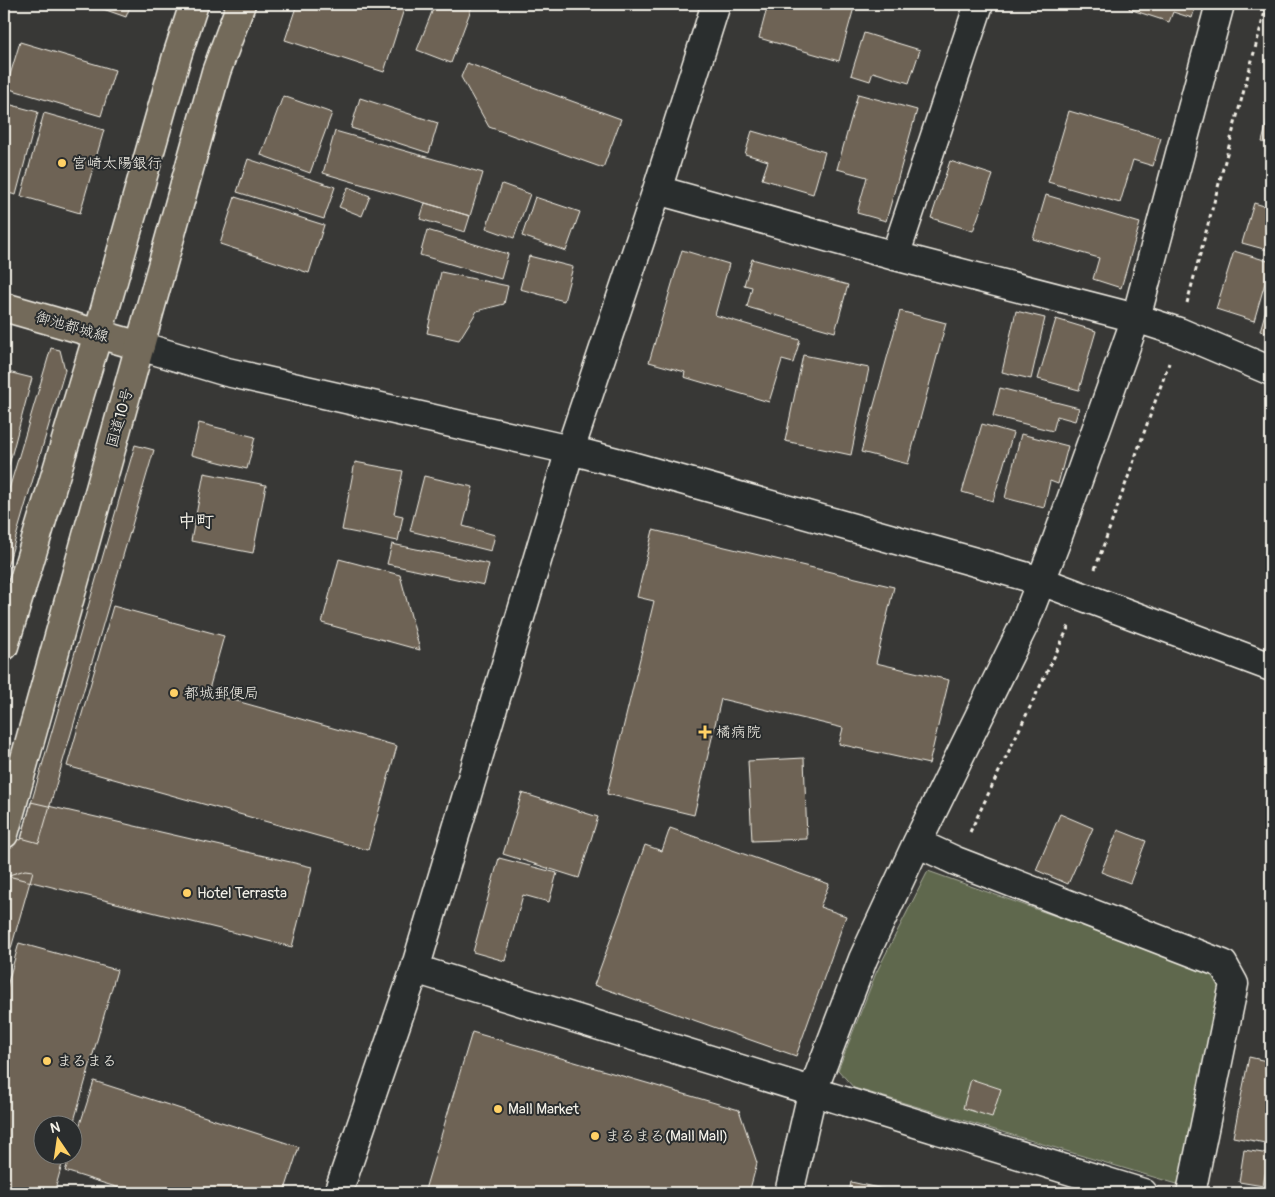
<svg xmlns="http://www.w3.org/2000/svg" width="1275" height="1197" font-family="Pangolin,'Klee One',sans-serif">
	<rect width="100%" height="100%" fill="#383836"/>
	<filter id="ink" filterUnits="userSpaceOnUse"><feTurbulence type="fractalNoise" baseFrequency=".02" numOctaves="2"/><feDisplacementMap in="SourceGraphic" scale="10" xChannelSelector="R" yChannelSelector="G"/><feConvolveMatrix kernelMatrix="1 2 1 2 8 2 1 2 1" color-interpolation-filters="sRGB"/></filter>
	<g filter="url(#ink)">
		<path fill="#5e674e" stroke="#a9ac9b" d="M 928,871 L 1211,971 L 1224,993 L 1189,1166 L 1177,1184 L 854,1088 L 838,1070 L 876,973 Z"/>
		<path fill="#6e6354" stroke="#f4f1e8" d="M 89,4 L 131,4 L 126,17 Z
			M 297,4 L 399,4 L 405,6 L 384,72 L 285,40 Z
			M 435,4 L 473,4 L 451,63 L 417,50 Z
			M 780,4 L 855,4 L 839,61 L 759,38 L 767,8 L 778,11 Z
			M 1131,4 L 1196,4 L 1192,18 L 1173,12 L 1169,22 L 1129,9 Z
			M 864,33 L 920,50 L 909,83 L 873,72 L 870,81 L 851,75 Z
			M 20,42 L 115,70 L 101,116 L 6,88 Z
			M 467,63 L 621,119 L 603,168 L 489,127 L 461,77 Z
			M 858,94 L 917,110 L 886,221 L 857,213 L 867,177 L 837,169 Z
			M 283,96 L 332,113 L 310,173 L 261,155 Z
			M 360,98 L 438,123 L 429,153 L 351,128 Z
			M 4,103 L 38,112 L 16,195 L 4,192 Z
			M 1271,107 L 1271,144 L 1262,142 Z
			M 1069,111 L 1161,138 L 1153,166 L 1133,160 L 1120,203 L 1048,182 Z
			M 44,113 L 104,130 L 80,213 L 21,196 Z
			M 335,131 L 483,173 L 470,216 L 323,173 Z
			M 752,131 L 825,152 L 813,194 L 762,179 L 768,161 L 745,154 Z
			M 248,159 L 335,187 L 324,219 L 237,192 Z
			M 950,161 L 993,175 L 973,231 L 931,218 Z
			M 502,184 L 530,194 L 514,238 L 486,228 Z
			M 348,187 L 370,196 L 362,216 L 339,207 Z
			M 1046,195 L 1140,223 L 1121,288 L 1093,279 L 1099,258 L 1033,239 Z
			M 235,197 L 324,225 L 309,273 L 220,244 Z
			M 535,197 L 580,212 L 566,251 L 522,236 Z
			M 425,203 L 470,216 L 465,232 L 420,219 Z
			M 1254,203 L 1271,208 L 1271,251 L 1242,243 Z
			M 427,230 L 508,254 L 501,279 L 420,255 Z
			M 682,250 L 729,264 L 715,315 L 800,340 L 793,363 L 782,360 L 769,402 L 684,377 L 685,372 L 649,362 Z
			M 1234,251 L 1271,262 L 1254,321 L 1216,309 Z
			M 529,256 L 573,267 L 564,301 L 520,289 Z
			M 752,259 L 848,285 L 835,332 L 747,307 L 752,287 L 744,285 Z
			M 441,272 L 508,286 L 504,304 L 477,311 L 459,340 L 427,333 Z
			M 1271,292 L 1271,334 L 1260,331 Z
			M 900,311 L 946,323 L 908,464 L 861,452 Z
			M 1016,311 L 1045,318 L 1031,379 L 1002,372 Z
			M 1056,319 L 1096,331 L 1079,390 L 1038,379 Z
			M 51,348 L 60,350 L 65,370 L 4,578 L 4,506 Z
			M 803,355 L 869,368 L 851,455 L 785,441 Z
			M 4,371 L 32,378 L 4,484 Z
			M 1000,388 L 1079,408 L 1075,421 L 1057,416 L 1053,431 L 993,416 Z
			M 199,423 L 255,437 L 247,469 L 191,455 Z
			M 982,424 L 1013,433 L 993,501 L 962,492 Z
			M 1021,434 L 1068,446 L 1058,484 L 1050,481 L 1044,508 L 1005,498 Z
			M 135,445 L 154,450 L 39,843 L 21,838 Z
			M 355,462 L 403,471 L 394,514 L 403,516 L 398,541 L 342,530 Z
			M 204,473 L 266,485 L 253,553 L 191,541 Z
			M 424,476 L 473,487 L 463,526 L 495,535 L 491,551 L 410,531 Z
			M 653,530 L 894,587 L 876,663 L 949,680 L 929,764 L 839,744 L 843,728 L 721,699 L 694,815 L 607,794 L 654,601 L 637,597 Z
			M 392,544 L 489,564 L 484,585 L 387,564 Z
			M 339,559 L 400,575 L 420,650 L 322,623 Z
			M 113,606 L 224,636 L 208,693 L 397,746 L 368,850 L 67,766 Z
			M 804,758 L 807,839 L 752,841 L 748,761 Z
			M 522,793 L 598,817 L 579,878 L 503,854 Z
			M 31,802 L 312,867 L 292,947 L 4,875 L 4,835 L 21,840 Z
			M 1060,814 L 1093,828 L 1068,884 L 1036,870 Z
			M 670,828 L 829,884 L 820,907 L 846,916 L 796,1056 L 594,985 L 645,845 L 662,851 Z
			M 1118,830 L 1146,841 L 1130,883 L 1101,872 Z
			M 499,858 L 557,873 L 549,902 L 523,895 L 505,961 L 473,952 Z
			M 25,870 L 33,871 L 4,973 L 4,893 L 9,875 Z
			M 19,943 L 117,970 L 72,1128 L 72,1124 L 42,1124 L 42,1154 L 65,1154 L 54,1193 L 37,1193 L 4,1184 L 4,997 Z
			M 472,1032 L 739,1110 L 757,1163 L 749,1193 L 424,1193 Z
			M 1249,1057 L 1271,1062 L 1271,1144 L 1233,1137 Z
			M 971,1079 L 1001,1089 L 992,1117 L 963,1108 Z
			M 94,1081 L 299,1147 L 284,1193 L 135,1193 L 65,1171 L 71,1154 L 72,1154 L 72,1149 Z
			M 1244,1150 L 1269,1154 L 1263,1186 L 1239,1182 Z
			M 851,1182 L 901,1193 L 849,1193 Z"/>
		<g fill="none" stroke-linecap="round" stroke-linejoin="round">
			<g stroke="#f4f1e8" stroke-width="31">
				<path id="minor" d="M 657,190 L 895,256 L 1136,318 L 1179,332 L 1271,371
					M 895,256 L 979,4
					M 140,346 L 227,372 L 570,450 L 628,465 L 986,565 L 1041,581 L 1271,667
					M 917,843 L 956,861 L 1223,964 L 1234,984 L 1191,1193
					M 415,969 L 1143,1193
					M 338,1193 L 415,969 L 570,450 L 657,190 L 716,4
					M 789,1193 L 812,1093 L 863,959 L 917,843 L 1024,625 L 1056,542 L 1136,318 L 1220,4"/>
			</g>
			<g stroke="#f4f1e8" stroke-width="31">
				<path id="major" d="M 4,307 L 140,346"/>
			</g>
			<g stroke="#f4f1e8" stroke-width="31">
				<path id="highway" d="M 4,646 L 98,334 L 177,56 L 194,4
					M 4,834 L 216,72 L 241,4"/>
			</g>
			<path stroke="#f4f1e8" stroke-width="3" stroke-dasharray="4 4" stroke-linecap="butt" d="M 1187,303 L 1267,4
				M 1095,569 L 1169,363
				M 970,832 L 1069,626"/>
			<use href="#minor" stroke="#2a2d2e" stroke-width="28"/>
			<use href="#major" stroke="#736b5a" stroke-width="28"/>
			<use href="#highway" stroke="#736b5a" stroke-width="28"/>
		</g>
	</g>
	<g fill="#ffd166" stroke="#2a2d2e" stroke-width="2">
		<circle cx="62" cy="163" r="5"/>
		<circle cx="174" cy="693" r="5"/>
		<path d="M702.5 724.5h5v5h5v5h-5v5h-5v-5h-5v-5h5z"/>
		<circle cx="187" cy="893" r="5"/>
		<circle cx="47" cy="1061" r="5"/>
		<circle cx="498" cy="1109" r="5"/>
		<circle cx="595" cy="1136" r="5"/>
	</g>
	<g text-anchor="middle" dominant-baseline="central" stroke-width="4" stroke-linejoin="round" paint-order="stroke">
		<g font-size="15" fill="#f4f1e8" stroke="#2a2d2e" text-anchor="start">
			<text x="72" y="163">宮崎太陽銀行</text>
			<text x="184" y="693">都城郵便局</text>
			<text x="716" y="732">橘病院</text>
			<text x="197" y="893">Hotel Terrasta</text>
			<text x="57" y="1061">まるまる</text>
			<text x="508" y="1109">Mall Market</text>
			<text x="605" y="1136">まるまる(Mall Mall)</text>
		</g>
		<g font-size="15" fill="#f4f1e8" stroke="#2a2d2e">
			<text transform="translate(72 327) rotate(16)">御池都城線</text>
			<text transform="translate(120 418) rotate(-74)">国道10号</text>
		</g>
		<g font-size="18" font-weight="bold" fill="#f4f1e8" stroke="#2a2d2e">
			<text x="196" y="521">中町</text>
		</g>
	</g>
	<rect width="1275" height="1197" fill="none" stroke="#2a2d2e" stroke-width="20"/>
	<rect x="10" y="10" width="1255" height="1177" fill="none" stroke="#f4f1e8" stroke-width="2" filter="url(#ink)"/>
	<g transform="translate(58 1140) rotate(347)"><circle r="24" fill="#2a2d2e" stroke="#7b7b78"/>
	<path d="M0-4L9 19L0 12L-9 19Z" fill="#ffd166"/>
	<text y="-8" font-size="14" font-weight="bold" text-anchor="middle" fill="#f4f1e8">N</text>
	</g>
</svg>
